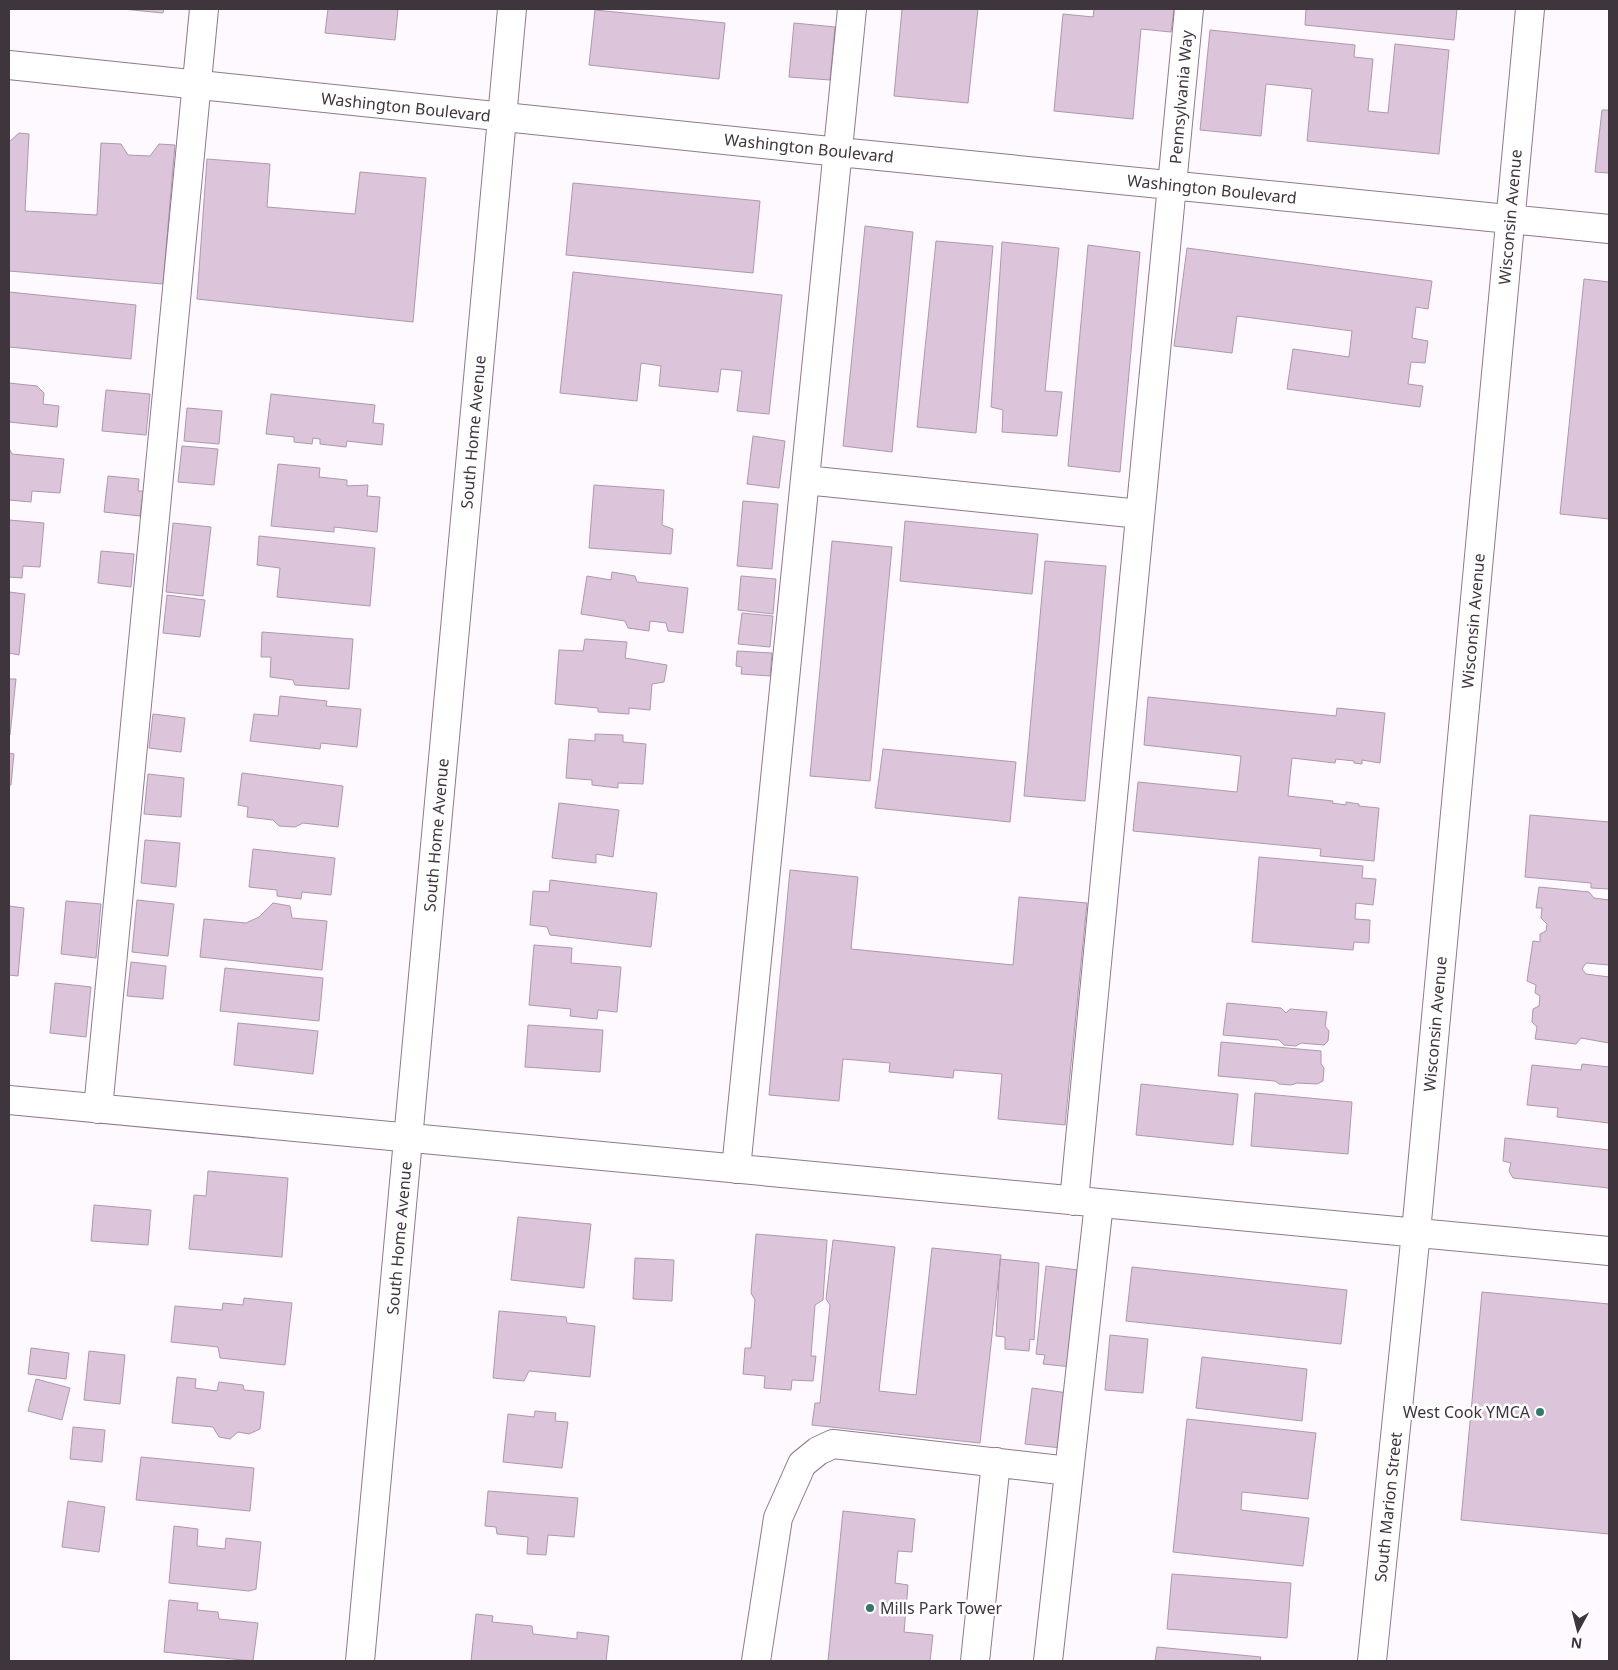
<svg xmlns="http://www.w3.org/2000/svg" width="1618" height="1670" font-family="'Noto Sans',sans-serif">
	<rect width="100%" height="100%" fill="#fef9fe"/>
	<path fill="#dcc5da" stroke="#ae98ac" d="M 122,9 L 164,9 L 163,13 Z
		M 328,9 L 398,9 L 395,40 L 325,33 Z
		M 902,9 L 978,9 L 968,103 L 894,96 Z
		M 1094,9 L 1174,9 L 1171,32 L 1141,29 L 1133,119 L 1054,111 L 1063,14 L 1093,17 Z
		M 1306,9 L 1457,9 L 1454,40 L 1305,25 Z
		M 595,10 L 725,23 L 719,79 L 589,65 Z
		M 794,23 L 835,27 L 830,80 L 789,77 Z
		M 1210,30 L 1355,45 L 1354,57 L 1373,59 L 1368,111 L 1388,113 L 1395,44 L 1449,50 L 1439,154 L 1307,141 L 1312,89 L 1266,84 L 1261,136 L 1200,130 Z
		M 1602,110 L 1609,110 L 1609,173 L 1595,172 Z
		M 19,133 L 29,134 L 25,211 L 97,215 L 101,143 L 121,144 L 128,155 L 150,156 L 159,144 L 175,145 L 163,284 L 9,271 L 9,142 Z
		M 207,159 L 270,164 L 267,207 L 355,214 L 360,172 L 426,178 L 413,322 L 197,299 Z
		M 573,183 L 760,201 L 753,273 L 566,255 Z
		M 865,226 L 913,232 L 892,452 L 843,446 Z
		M 936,241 L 993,246 L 976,433 L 917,427 Z
		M 1002,242 L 1059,248 L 1045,391 L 1062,392 L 1057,436 L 1002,432 L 1003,410 L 991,407 Z
		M 1088,245 L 1140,252 L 1120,472 L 1068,466 Z
		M 1187,248 L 1432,281 L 1428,309 L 1416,307 L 1412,338 L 1428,341 L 1425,363 L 1411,362 L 1408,384 L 1423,386 L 1420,407 L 1287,389 L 1293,349 L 1349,357 L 1352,331 L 1237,316 L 1232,353 L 1174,346 Z
		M 573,272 L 782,295 L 769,414 L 737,411 L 742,371 L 721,369 L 718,392 L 659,386 L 661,366 L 641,363 L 637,401 L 560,393 Z
		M 1584,279 L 1609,282 L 1609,519 L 1560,514 Z
		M 9,292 L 136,305 L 131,359 L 9,347 Z
		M 9,383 L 37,386 L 44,393 L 43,404 L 59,406 L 57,427 L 9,422 Z
		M 106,390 L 150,394 L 146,435 L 102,431 Z
		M 271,394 L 375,405 L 373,423 L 384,424 L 382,445 L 347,441 L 346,447 L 320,444 L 320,439 L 313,438 L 312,444 L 294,442 L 294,437 L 266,434 Z
		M 187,408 L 222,411 L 219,444 L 184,441 Z
		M 753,436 L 785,441 L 779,488 L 747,484 Z
		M 182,446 L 218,449 L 214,485 L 178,482 Z
		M 9,448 L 12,454 L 64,459 L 60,493 L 32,491 L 31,502 L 9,500 Z
		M 278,464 L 320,468 L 319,477 L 347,480 L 347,486 L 368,485 L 367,496 L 380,497 L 377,532 L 334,527 L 334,532 L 271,526 Z
		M 108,476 L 139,479 L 138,491 L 147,491 L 146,499 L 142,499 L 140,516 L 104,512 Z
		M 594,485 L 664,490 L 662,525 L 673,529 L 671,554 L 589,548 Z
		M 743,501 L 778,504 L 772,569 L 737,566 Z
		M 9,520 L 44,523 L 40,567 L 23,566 L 22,578 L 9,577 Z
		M 905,521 L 1038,534 L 1032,594 L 900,581 Z
		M 173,523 L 211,527 L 203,596 L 166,592 Z
		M 259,536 L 375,548 L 370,606 L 277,597 L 280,568 L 257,565 Z
		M 832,541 L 892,547 L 870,781 L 810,776 Z
		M 101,551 L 134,554 L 131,587 L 98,583 Z
		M 1045,561 L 1106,566 L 1085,801 L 1024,796 Z
		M 612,572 L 635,576 L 637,582 L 688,588 L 683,633 L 668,631 L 666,623 L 650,621 L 649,631 L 628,628 L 625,621 L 581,614 L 587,576 L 611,580 Z
		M 741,576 L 776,579 L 773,614 L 738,610 Z
		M 9,592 L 25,594 L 19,655 L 9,653 Z
		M 167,595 L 205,600 L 200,637 L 163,633 Z
		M 742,613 L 773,616 L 770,647 L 738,644 Z
		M 262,632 L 353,639 L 349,689 L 295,685 L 293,680 L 270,677 L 271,657 L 261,657 Z
		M 585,639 L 627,642 L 625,658 L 667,665 L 664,682 L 652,684 L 650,710 L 629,708 L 629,714 L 598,712 L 598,708 L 555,704 L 559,650 L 583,651 Z
		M 737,651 L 772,653 L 770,676 L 741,674 L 742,667 L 736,666 Z
		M 9,679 L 16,679 L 10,735 L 9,735 Z
		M 280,696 L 327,701 L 326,706 L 361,709 L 357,747 L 321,743 L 320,749 L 250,741 L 254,714 L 278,716 Z
		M 1148,697 L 1336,716 L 1337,708 L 1385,713 L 1380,763 L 1362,760 L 1362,764 L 1354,763 L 1354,761 L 1336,759 L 1335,763 L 1292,758 L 1288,796 L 1333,801 L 1332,803 L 1346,805 L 1346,802 L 1359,804 L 1359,806 L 1379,808 L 1374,861 L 1320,856 L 1321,849 L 1133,831 L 1138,782 L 1237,792 L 1241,756 L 1144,745 Z
		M 153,714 L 185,718 L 181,752 L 149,748 Z
		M 595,734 L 623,735 L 623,742 L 646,744 L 643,784 L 618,783 L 618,788 L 592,785 L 592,780 L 566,778 L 569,739 L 595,741 Z
		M 883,749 L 1016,762 L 1010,822 L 875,808 Z
		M 9,753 L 14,754 L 11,785 L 9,785 Z
		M 242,773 L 343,786 L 338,827 L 303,823 L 295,827 L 279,826 L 273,820 L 247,817 L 248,807 L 238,805 Z
		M 148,774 L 184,778 L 181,817 L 144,814 Z
		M 559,803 L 619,810 L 613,857 L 596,854 L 596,863 L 552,858 Z
		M 1530,815 L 1609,822 L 1609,889 L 1591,888 L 1591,883 L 1525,877 Z
		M 145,840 L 180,843 L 176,887 L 141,883 Z
		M 253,849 L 335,858 L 331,895 L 302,892 L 301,899 L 277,896 L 277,890 L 249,887 Z
		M 1259,857 L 1363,866 L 1362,878 L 1376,879 L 1373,905 L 1356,903 L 1355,919 L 1370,920 L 1369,943 L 1354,942 L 1353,950 L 1252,942 Z
		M 790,870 L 858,877 L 851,949 L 1013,965 L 1019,897 L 1087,903 L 1065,1125 L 998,1119 L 1002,1074 L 954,1070 L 953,1078 L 889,1072 L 890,1063 L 843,1059 L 839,1101 L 769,1095 Z
		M 550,880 L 657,893 L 651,947 L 550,935 L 547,927 L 530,925 L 533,891 L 549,892 Z
		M 1539,887 L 1589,892 L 1594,898 L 1609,900 L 1609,965 L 1586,963 L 1582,969 L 1586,974 L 1609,977 L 1609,1043 L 1581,1038 L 1576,1044 L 1535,1039 L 1537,1027 L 1532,1022 L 1533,1009 L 1539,1006 L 1540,996 L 1535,993 L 1536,985 L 1527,981 L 1533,941 L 1540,942 L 1540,934 L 1546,931 L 1547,924 L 1541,918 L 1542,908 L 1536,908 Z
		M 137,900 L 174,904 L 168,956 L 132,952 Z
		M 66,901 L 101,904 L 96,958 L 61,954 Z
		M 273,903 L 290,906 L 292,918 L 327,921 L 322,970 L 200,957 L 204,919 L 246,923 L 259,917 Z
		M 9,906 L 24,908 L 18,976 L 9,975 Z
		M 534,945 L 572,948 L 571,963 L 621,967 L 617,1012 L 598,1010 L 597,1019 L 570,1016 L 571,1009 L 529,1005 Z
		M 131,962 L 166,966 L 163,999 L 127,996 Z
		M 225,968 L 323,978 L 319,1021 L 220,1011 Z
		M 55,983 L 91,987 L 86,1037 L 50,1033 Z
		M 1227,1003 L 1281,1008 L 1286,1013 L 1290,1009 L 1327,1012 L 1325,1026 L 1329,1031 L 1328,1041 L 1324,1045 L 1301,1043 L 1296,1046 L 1284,1045 L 1279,1040 L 1223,1035 Z
		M 238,1023 L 318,1031 L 313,1074 L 234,1065 Z
		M 528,1025 L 603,1030 L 600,1072 L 525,1067 Z
		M 1221,1042 L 1321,1051 L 1321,1064 L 1324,1068 L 1323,1081 L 1317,1084 L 1297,1083 L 1291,1085 L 1279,1084 L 1275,1081 L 1218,1076 Z
		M 1582,1064 L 1609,1067 L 1609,1123 L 1557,1117 L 1558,1108 L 1527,1105 L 1532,1065 L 1581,1070 Z
		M 1141,1084 L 1238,1094 L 1233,1145 L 1136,1135 Z
		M 1255,1093 L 1352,1102 L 1348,1154 L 1251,1146 Z
		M 1505,1138 L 1609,1150 L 1609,1188 L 1513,1178 L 1509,1171 L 1511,1163 L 1503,1161 Z
		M 208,1171 L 288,1178 L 282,1257 L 189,1249 L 194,1195 L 206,1196 Z
		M 94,1205 L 151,1210 L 148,1245 L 91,1241 Z
		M 518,1217 L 591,1224 L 584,1288 L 511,1280 Z
		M 756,1234 L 827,1240 L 823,1300 L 815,1305 L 811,1356 L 816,1356 L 813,1381 L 792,1380 L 791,1390 L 764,1388 L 765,1376 L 743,1374 L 745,1348 L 751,1348 L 755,1300 L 751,1293 Z
		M 833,1240 L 895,1247 L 879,1391 L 916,1395 L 932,1248 L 1001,1255 L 980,1443 L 812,1425 L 815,1403 L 820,1403 L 830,1305 L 826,1299 Z
		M 635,1258 L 674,1260 L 672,1301 L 633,1299 Z
		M 1000,1259 L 1039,1263 L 1034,1340 L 1030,1339 L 1029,1351 L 1005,1349 L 1005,1337 L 996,1336 Z
		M 1046,1266 L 1078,1270 L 1072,1317 L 1078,1317 L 1072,1367 L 1043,1364 L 1045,1355 L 1036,1354 Z
		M 1132,1267 L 1347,1290 L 1341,1344 L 1126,1321 Z
		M 1482,1292 L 1609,1304 L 1609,1534 L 1461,1520 Z
		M 244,1298 L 292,1303 L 285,1365 L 220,1358 L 218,1347 L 171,1342 L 175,1306 L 222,1310 L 223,1303 L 243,1305 Z
		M 499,1311 L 566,1317 L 567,1323 L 595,1326 L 590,1377 L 529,1371 L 524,1381 L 493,1378 Z
		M 1110,1335 L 1148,1339 L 1143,1393 L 1105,1390 Z
		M 31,1348 L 69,1353 L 66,1379 L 28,1374 Z
		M 89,1351 L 125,1355 L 120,1404 L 84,1400 Z
		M 1202,1357 L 1307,1369 L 1302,1421 L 1196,1408 Z
		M 177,1377 L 196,1379 L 195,1388 L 217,1391 L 219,1382 L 243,1385 L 244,1390 L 264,1392 L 260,1429 L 249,1434 L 238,1432 L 230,1439 L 219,1437 L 213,1427 L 172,1423 Z
		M 36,1379 L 70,1388 L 62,1420 L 28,1411 Z
		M 1032,1388 L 1068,1393 L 1061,1448 L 1025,1444 Z
		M 535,1411 L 556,1413 L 555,1421 L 568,1422 L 562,1468 L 503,1462 L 508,1414 L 534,1417 Z
		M 1187,1419 L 1316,1433 L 1308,1499 L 1242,1492 L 1241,1510 L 1309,1518 L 1303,1566 L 1173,1552 Z
		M 73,1427 L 105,1430 L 102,1462 L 70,1459 Z
		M 141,1457 L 254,1468 L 250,1511 L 136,1500 Z
		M 488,1491 L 578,1498 L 574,1537 L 548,1535 L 546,1555 L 527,1554 L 528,1537 L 497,1534 L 496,1527 L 485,1526 Z
		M 68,1501 L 105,1507 L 99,1552 L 62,1547 Z
		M 843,1511 L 915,1519 L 912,1552 L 898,1551 L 895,1583 L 908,1585 L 904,1632 L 933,1635 L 930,1661 L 828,1661 Z
		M 174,1526 L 198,1529 L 197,1546 L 225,1549 L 226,1538 L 261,1542 L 256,1589 L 249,1591 L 169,1583 Z
		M 1172,1574 L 1291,1583 L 1287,1638 L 1167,1629 Z
		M 169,1600 L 198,1603 L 197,1610 L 218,1612 L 219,1619 L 258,1623 L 253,1661 L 164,1652 Z
		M 476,1614 L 493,1616 L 492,1622 L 532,1626 L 533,1634 L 577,1639 L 577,1632 L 609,1636 L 606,1661 L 471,1661 Z
		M 1157,1647 L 1261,1657 L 1260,1661 L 1155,1661 Z"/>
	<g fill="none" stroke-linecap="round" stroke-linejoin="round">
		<g stroke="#8e798c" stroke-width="30">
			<path id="minor" d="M 9,65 L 839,152 L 1609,229
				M 805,480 L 1140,514
				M 9,1100 L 1609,1251
				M 98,1109 L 204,9
				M 736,1169 L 852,9
				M 1074,1201 L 1189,9
				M 360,1661 L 512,9
				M 756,1661 L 778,1518 L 802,1464 L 818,1451 L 833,1444 L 1069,1471
				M 975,1661 L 996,1462
				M 1048,1661 L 1099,1203
				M 1372,1661 L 1416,1232 L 1530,9"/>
		</g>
		<use href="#minor" stroke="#fff" stroke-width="28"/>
	</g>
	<g fill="#34786b" stroke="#fff" stroke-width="2">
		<circle cx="1540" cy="1412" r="5"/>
		<circle cx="870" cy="1608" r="5"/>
	</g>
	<g text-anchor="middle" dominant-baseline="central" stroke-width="5" stroke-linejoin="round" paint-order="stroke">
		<g font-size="16" fill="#3e353d" stroke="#fff">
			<text transform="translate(1181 97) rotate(-85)">Pennsylvania Way</text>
			<text transform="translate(406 107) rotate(6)">Washington Boulevard</text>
			<text transform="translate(809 148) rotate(6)">Washington Boulevard</text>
			<text transform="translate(1212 189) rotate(6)">Washington Boulevard</text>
			<text transform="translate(1510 217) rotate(-85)">Wisconsin Avenue</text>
			<text transform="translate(473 432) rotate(-85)">South Home Avenue</text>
			<text transform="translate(1473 621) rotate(-85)">Wisconsin Avenue</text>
			<text transform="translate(436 835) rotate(-85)">South Home Avenue</text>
			<text transform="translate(1435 1024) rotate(-85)">Wisconsin Avenue</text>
			<text transform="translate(399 1238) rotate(-85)">South Home Avenue</text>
			<text transform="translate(1388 1507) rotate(-84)">South Marion Street</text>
		</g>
		<g font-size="16" fill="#3e353d" stroke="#fff" text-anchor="end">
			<text x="1530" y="1412">West Cook YMCA</text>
			<text x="880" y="1608" text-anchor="start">Mills Park Tower</text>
		</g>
	</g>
	<rect width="1618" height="1670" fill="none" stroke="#3e353d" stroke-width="20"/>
	<g transform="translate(1578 1630) rotate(187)" stroke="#ffffff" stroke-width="4" paint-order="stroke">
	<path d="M0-4L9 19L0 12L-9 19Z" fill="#3e353d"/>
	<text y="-8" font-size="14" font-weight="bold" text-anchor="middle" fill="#3e353d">N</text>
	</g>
</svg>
